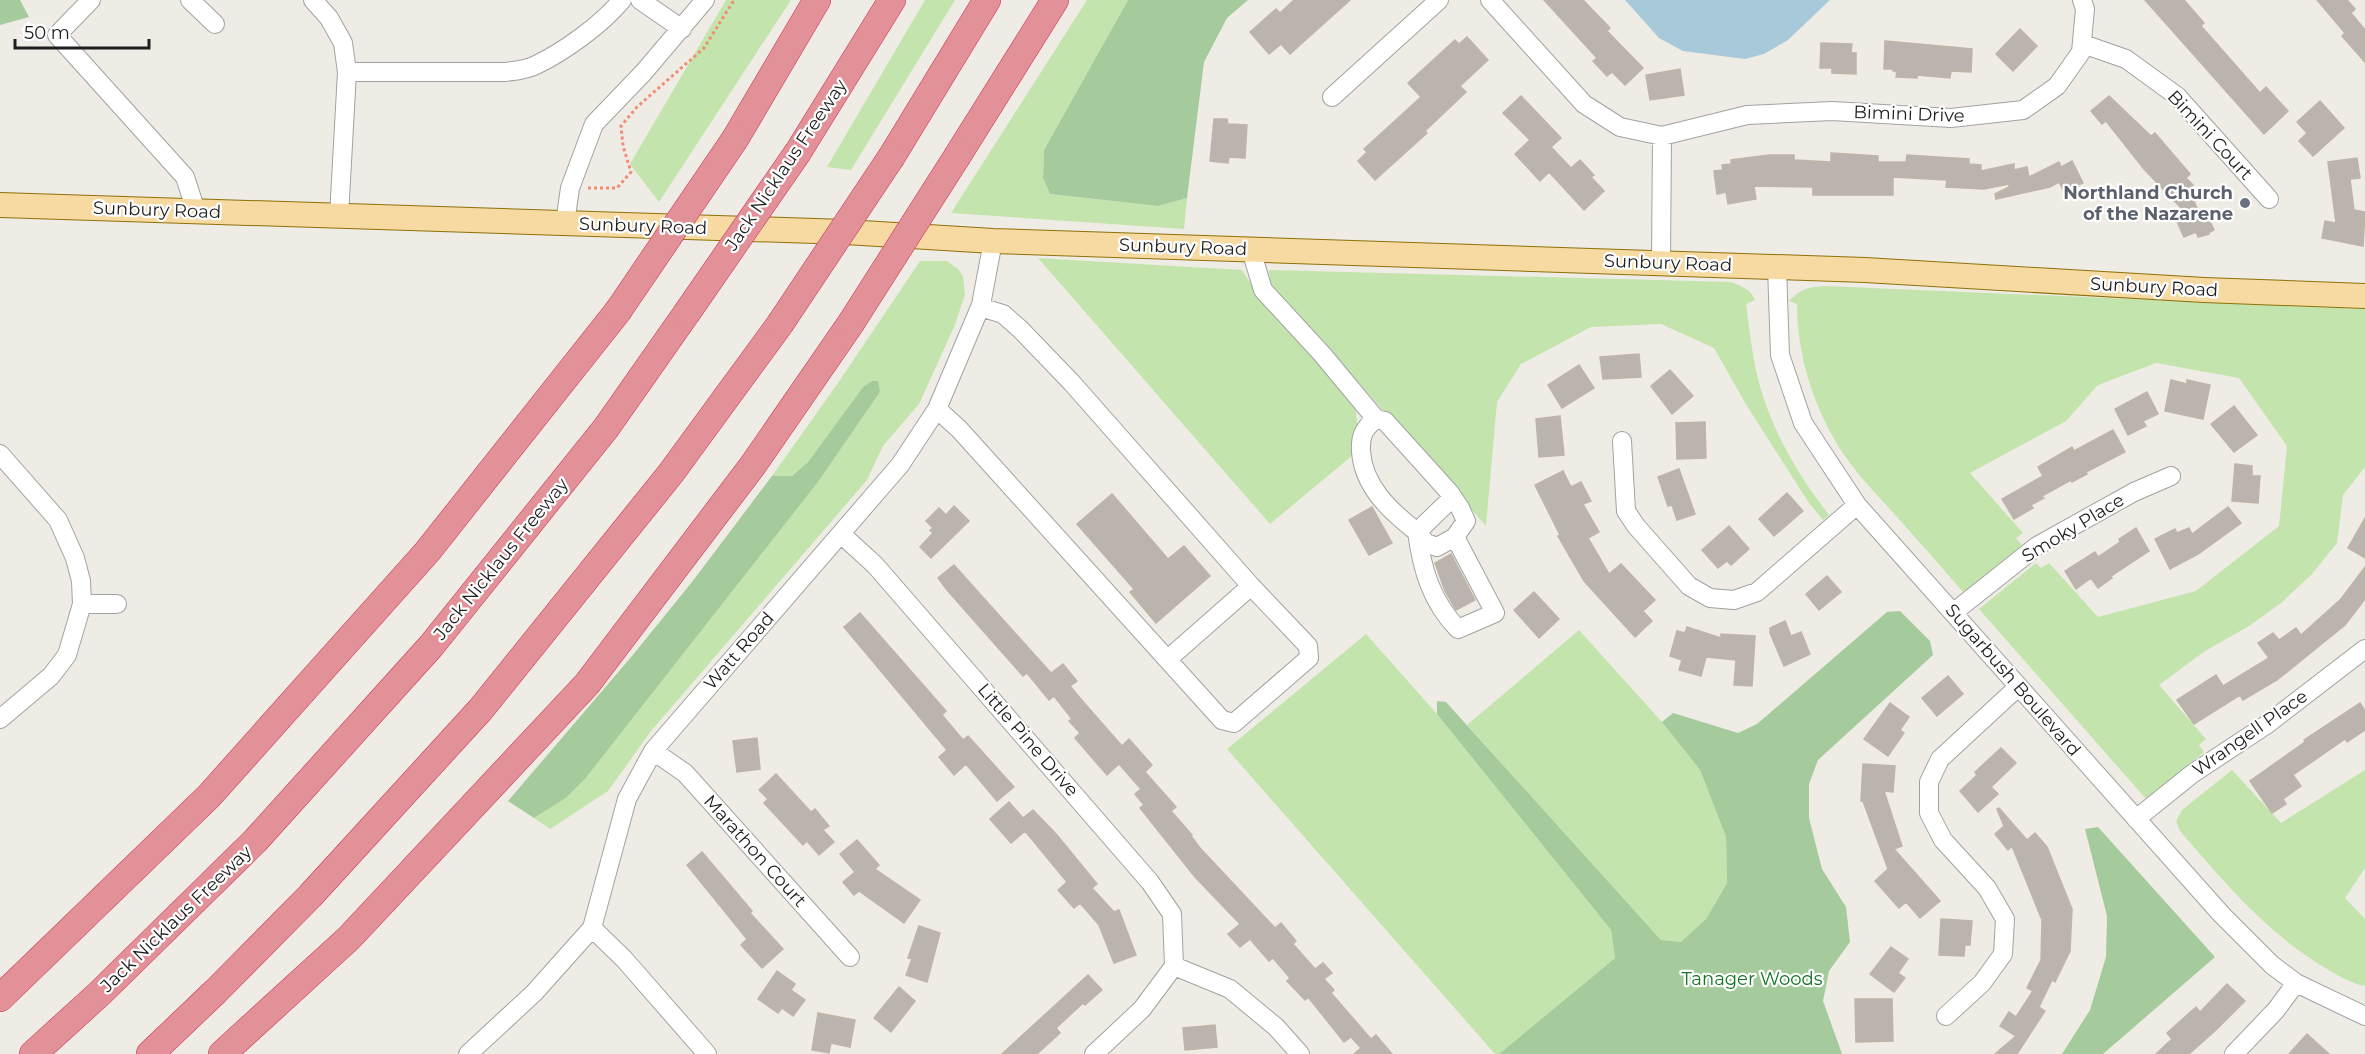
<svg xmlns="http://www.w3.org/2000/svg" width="2365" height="1054" font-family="Montserrat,sans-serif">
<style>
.grass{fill:#c3e5ad}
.forest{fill:#a5cb9c}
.water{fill:#a8c9d9}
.building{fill:#bbb4ae;stroke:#bfb4a8;stroke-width:1.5}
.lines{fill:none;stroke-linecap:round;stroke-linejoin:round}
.minor-casing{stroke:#a2a2a2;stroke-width:20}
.major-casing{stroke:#8e7009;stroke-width:26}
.highway-casing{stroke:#cf2f55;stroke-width:28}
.path{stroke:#f18d73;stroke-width:3;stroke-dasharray:3 3;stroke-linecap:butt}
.minor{stroke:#fff;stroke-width:18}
.major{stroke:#f6daa2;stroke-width:24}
.highway{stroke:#e19197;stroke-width:27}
.highway-bridge-casing{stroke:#cf2f55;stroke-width:28;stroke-linecap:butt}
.highway-bridge{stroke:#e19197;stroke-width:27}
.worship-dot{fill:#6b7280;stroke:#fff;stroke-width:2}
.labels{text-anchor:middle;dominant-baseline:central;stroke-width:4.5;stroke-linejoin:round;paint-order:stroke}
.street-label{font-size:18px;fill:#1e1e1e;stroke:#fff}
.worship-label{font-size:18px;font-weight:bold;fill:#5b616d;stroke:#fff;text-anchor:end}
.park-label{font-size:18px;fill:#127525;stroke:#fff}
</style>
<rect width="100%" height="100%" fill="#eeece4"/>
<path class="grass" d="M726,0H791L659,202L630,164Z
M925,0H955L851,170L827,167Z
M1087,0H1128L1044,150L1043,178L1050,194L1158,206L1187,198L1184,229L951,213Z
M1038,258L1242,270L1258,295L1344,393L1356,411L1359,450L1270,524Z
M920,261H947L958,269L963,276L965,295L954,327L919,404L883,446L867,480L651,731L608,791L550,829L534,818L566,798L585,779L818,482L880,392L863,387L808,462L792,476H772L838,383Z
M1269,270L1731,282C1741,286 1751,289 1755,300L1746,304C1750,333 1753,363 1761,390C1775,436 1800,478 1829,515L1823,520L1809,503L1747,406L1714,348L1661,324L1591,327L1521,364L1497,402L1486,526L1270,283Z
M1825,286L2365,309V467L2343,495L2337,543L2312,574L2281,603L2249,626L2205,651L2159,685L2206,739L2199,745L2204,752L2147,800L1979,609L2036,563L2041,568L2049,563L2098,617L2196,591L2279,526L2287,446L2239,378L2156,363L2098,385L2066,421L1970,473L2023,533L2016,538L2022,545L1964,593C1939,564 1914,536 1888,507C1868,485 1846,462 1832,435C1810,395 1797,349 1797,304L1789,301C1801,289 1808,287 1825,286Z
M1579,630L1662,722L1700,770L1726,837L1727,883L1706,919L1682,942L1661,940L1467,725Z
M1366,634L1437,714L1611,930L1615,958L1499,1054H1495L1227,749Z
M2232,770L2281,823L2365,770V868L2345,898L2365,919V986C2352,984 2339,976 2327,969C2267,934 2225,883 2180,831L2176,821L2182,810Z"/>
<path class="forest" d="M0,0H20L29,17L0,25Z
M1128,0H1248L1227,18L1204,62L1187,198L1158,206L1050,194L1043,178L1044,150Z
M872,381H878L880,392L818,482L585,779L566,798L534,818L508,801L632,656L692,582L772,476H792L808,462L863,387Z
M1900,611L1930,641L1933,655L1818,760L1809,784V818L1822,869L1846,907L1850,942L1829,971L1823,1001L1842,1054H1499L1615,958L1611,930L1437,714V701L1446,702L1661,940L1681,942L1706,919L1727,883L1726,837L1700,770L1662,722L1673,713L1738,733L1757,724L1887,612Z
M2098,827L2215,957L2103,1054H2062L2090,1010L2106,957L2107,916L2085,829Z"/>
<path class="water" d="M1625,0H1830L1788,40L1764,54L1745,59L1683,51L1659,38Z"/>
<path class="building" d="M1294,0H1350L1290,54L1281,44L1269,54L1250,32L1276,9L1280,13Z
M1544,0H1583L1610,28L1607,31L1643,68L1625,85L1612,72L1607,76L1593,61L1597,58Z
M2145,0H2184L2204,23L2201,26L2260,93L2266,87L2288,111L2264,134Z
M2317,0H2347L2355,9L2351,13L2365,30V62L2342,36L2345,33Z
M2020,29L2037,46L2013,71L1996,54Z
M1467,37L1488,60L1460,86L1466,92L1425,131L1427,133L1375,180L1358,161L1367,152L1364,149L1421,97L1408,83L1455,40L1459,44Z
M1885,41L1972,49L1971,72L1951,71L1950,78L1917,75V78L1896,77L1897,72L1893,71V69H1884Z
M1821,43L1852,44L1851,53H1856V74L1832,73V68H1820Z
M1680,69L1684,95L1650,100L1646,75Z
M1521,96L1561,138L1551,147L1571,168L1580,160L1594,175L1591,177L1604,191L1584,210L1549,172L1540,181L1515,154L1530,140L1503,113Z
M2109,96L2151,136L2155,133L2190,174L2186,178L2193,185L2189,189L2199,213L2205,210L2214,230L2208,233L2209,234L2198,237L2196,232L2184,237L2173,213L2182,209L2144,169L2106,121L2102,124L2091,111Z
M2320,101L2344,128L2313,156L2299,141L2307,133L2297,122Z
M1214,119H1227L1228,124L1247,125L1245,158L1229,157L1228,163L1210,161Z
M1831,153L1878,156V162H1906L1907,155L1969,159V164L1981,165V171L2014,164V170L2027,167L2029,177L2059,162L2061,167L2072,161L2083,183L2064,192L2059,182L2050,187L1996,199L1995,194L2009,187V184L1984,189L1946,187L1947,180L1893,177V195H1813V187L1754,186L1756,199L1728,204L1726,192L1717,194L1714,171L1723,170L1722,165L1731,164V160L1769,155H1794V160L1831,162Z
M2357,158L2360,178L2350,179L2354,210L2365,212L2363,246L2322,238L2325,221L2336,223L2328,162Z
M1639,354L1641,377L1603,379L1600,357Z
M1579,365L1594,388L1562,408L1548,385Z
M1670,370L1693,396L1672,414L1651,386Z
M2171,380L2187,384V380L2210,385L2203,419L2165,411Z
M2147,392L2158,414L2143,421L2146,426L2128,435L2115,409Z
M2234,406L2257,435L2234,452L2211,424Z
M1560,416L1564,455L1539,457L1536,419Z
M1705,422L1706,458L1677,459L1676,423Z
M2113,430L2125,452L2086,472L2087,474L2072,482L2071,480L2042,496L2044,498L2031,505L2033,508L2014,519L2002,499L2043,476L2038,467L2072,447L2074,451Z
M2235,464L2252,466V476H2260L2258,503L2232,501Z
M1679,469L1695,514L1677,520L1672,505L1668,506L1658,477Z
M1563,471L1571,487L1581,482L1591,501L1583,504L1599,532L1588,538L1609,574L1621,564L1655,600L1643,611L1652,621L1635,637L1584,581L1558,536L1560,535L1535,485Z
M1787,493L1803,511L1774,536L1759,519Z
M1112,494L1168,559L1184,546L1210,576L1156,623L1130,592L1134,589L1077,524Z
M954,506L969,521L931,558L920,547L933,533L930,530L933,528L926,521L939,508L946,515Z
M1372,507L1392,543L1369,555L1349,520Z
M2228,507L2241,523L2198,554L2170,569L2155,539L2175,529L2177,533L2189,528L2192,534Z
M2365,518V558L2348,548Z
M1729,526L1749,549L1731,565L1727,561L1718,568L1702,550Z
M2136,528L2149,551L2111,576L2112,578L2098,588L2091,578L2076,589L2065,571L2095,552L2098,557L2120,542L2119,539Z
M1451,554L1475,600L1456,610L1445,591L1435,563Z
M954,565L1051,673L1063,664L1077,681L1070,686L1080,698L1122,746L1129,739L1152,765L1145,772L1176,807L1171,811L1192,835L1191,836L1200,848L1275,928L1281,923L1296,941L1293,944L1315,969L1323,963L1332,973L1324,979L1334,990L1331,993L1371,1039L1376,1035L1392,1054H1354L1361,1048L1351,1037L1344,1042L1308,997L1305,1000L1287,981L1290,978L1273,958L1269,961L1250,939L1240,947L1228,934L1240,924L1195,877L1140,808L1144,805L1135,794L1141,789L1119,764L1107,775L1075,738L1080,733L1069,721L1072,719L1054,696L1049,700L1027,673L1023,676L947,590L938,578Z
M2365,567V599L2345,625L2277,680L2243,700L2240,695L2194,724L2177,700L2216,675L2223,686L2269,658L2258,643L2273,633L2279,640L2296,628L2301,635L2341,599Z
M1827,576L1841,592L1819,610L1806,594Z
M1534,592L1559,619L1539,638L1514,610Z
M860,613L946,711L942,715L963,740L968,736L1014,787L997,801L966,764L954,775L939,757L947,750L844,627Z
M1785,621L1791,636L1801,632L1810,654L1784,666L1770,633V628Z
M1687,627L1721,638V634L1755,636L1752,686L1734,685L1736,660L1706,657L1701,676L1679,670L1682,660L1670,656L1677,631L1685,633Z
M1948,676L1963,694L1937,716L1922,698Z
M1890,703L1909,717L1900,730L1904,733L1888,756L1864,739Z
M2360,703L2365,711V730L2347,742L2345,739L2293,775L2301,786L2283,799L2286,804L2272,813L2250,781L2305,742L2304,740Z
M757,738L760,769L737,772L733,741Z
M2001,748L2016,763L1991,787L1998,794L1978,812L1960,791L1977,775L1975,772Z
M1863,764L1895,766L1893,792L1884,791L1902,846L1894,849L1940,901L1920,918L1906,902L1899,908L1875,881L1888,869L1863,801H1861Z
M776,774L811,812L815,809L829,826L823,830L834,842L819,855L807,841L803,845L764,803L768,799L759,790Z
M1009,802L1023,818L1033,810L1057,835L1097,884L1092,888L1114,912L1119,910L1136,955L1114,963L1099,925L1080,903L1074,908L1058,890L1067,882L1025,831L1011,843L990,819Z
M1999,808L2027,840L2035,833L2047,847L2072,909L2070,951L2055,982L2052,980L2039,1007L2045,1011L2017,1054H1995L2016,1036L2000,1026L2009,1012L2016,1017L2033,991L2027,988L2041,960L2042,920L2012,846L2008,850L1995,834L2004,826L1997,809Z
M857,840L879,865L875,869L920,900L904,923L859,891L854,895L843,882L855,872L840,854Z
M702,852L752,911L750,913L783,949L762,968L741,945L747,939L687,865Z
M1941,919L1972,921L1970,945H1965L1964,956L1939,955Z
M919,926L940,933L927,982L906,975L912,959L908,958Z
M1891,947L1908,959L1898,973L1905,978L1894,992L1870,974Z
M777,971L795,984L791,990L805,1000L793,1016L782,1008L778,1013L758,999Z
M1088,975L1102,990L1085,1005L1083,1003L1056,1028L1060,1033L1037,1054H1002Z
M2227,984L2245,1001L2217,1029L2189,1054H2156L2172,1039L2167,1033L2196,1007L2200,1012Z
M899,987L915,1001L891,1032L874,1018Z
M1855,999H1892L1893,1041L1856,1042Z
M818,1013L855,1020L850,1047L831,1043L829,1053L812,1050Z
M1215,1025L1217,1047L1185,1050L1183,1028Z
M2307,1034L2329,1054H2289Z"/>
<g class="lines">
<g class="minor-casing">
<path id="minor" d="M91,0L57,35L185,177L196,211
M190,0L215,24
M313,0L329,18L343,43L347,72L339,216
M640,0L682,29
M1490,0L1584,104L1620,127L1662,136L1747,115L1832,111L1951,118L2023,110L2057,86L2081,52L2085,9L2082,0
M2083,44L2126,59L2177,96L2269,199
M347,72H504C515,71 526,70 536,65C565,51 601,25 622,0
M1332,97L1439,0
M565,223L570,188L594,124L643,73L705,0
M1251,250L1263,290L1322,354L1376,419C1364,428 1360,436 1361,451C1363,486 1390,511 1417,532L1450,500V493L1385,421L1376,419
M1661,263L1662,136
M1777,267L1780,355L1803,423L1857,505L2222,915L2272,965L2296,983L2365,1016
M980,307L1003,314L1020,329L1072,383L1251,586L1168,659
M937,409L959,429L1222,720L1234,723L1309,658L1308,646L1251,586
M1622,441L1626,511L1636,526L1689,586L1710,598L1734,600L1757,592L1857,505
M0,454L58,520L75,558L81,581L82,604L67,655L51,676L0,719
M1417,532C1422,569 1431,601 1458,629L1495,613L1455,537
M1417,532L1426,543L1437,547L1455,537L1466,521L1460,508L1450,493
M841,534L875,565L1150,882L1172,914L1174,966
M82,604H117
M1954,612L2037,546L2134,492L2171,476
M653,751L685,773L850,957
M2136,819L2192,774L2266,725L2365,649
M592,928L624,959L707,1054
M1174,966L1230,989L1276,1027L1300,1054
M1946,1016L1982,983L2003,954L2005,919L1987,888L1943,840L1929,813V782L1940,759L2018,687
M468,1054L534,993L592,928L627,799L653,751L900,465L937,409L981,305L993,241
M1094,1054L1142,1009L1174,966
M2234,1054L2276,1010L2296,983"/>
</g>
<g class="major-casing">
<path id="major" d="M0,205L846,232L993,241L1865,270L2204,290L2365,296"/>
</g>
<g class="highway-casing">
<path id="highway" d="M735,139L817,0
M798,152L892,0
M958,155L1055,0
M892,156L987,0
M0,998L209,796L427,552L618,311
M33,1054L99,994L255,841L431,646L606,428L686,314
M150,1054L216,991L310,896L481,709L671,473L780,324
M222,1054L349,938L587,684L753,465L851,323"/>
</g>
<path class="path" d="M588,188H617L631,172L623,146L621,126L637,107L704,48L734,0"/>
<use href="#minor" class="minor"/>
<use href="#major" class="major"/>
<use href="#highway" class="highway"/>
<g class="highway-bridge-casing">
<path id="highway-bridge" d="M618,311L735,139
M686,314L798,152
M851,323L958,155
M780,324L892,156"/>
</g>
<use href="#highway-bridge" class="highway-bridge"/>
</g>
<circle class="worship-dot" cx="2245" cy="203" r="6"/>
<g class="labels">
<g class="street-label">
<text transform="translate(1909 114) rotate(2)">Bimini Drive</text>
<text transform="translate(2210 135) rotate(47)">Bimini Court</text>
<text transform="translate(786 165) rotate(-56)">Jack Nicklaus Freeway</text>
<text transform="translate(157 210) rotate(2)">Sunbury Road</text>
<text transform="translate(643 226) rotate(2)">Sunbury Road</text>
<text transform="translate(1183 247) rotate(2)">Sunbury Road</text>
<text transform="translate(1668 263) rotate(2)">Sunbury Road</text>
<text transform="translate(2154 287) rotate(3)">Sunbury Road</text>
<text transform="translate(2073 528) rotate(-31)">Smoky Place</text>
<text transform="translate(501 559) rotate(-51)">Jack Nicklaus Freeway</text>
<text transform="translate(739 651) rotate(-49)">Watt Road</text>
<text transform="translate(2013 680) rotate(49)">Sugarbush Boulevard</text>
<text transform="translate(2250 733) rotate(-35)">Wrangell Place</text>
<text transform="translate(1028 740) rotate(49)">Little Pine Drive</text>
<text transform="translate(755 851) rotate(48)">Marathon Court</text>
<text transform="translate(176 919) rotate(-44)">Jack Nicklaus Freeway</text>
</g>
<g class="worship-label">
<text x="2233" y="193">Northland Church<tspan x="2233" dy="21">of the Nazarene</tspan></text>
</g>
<g class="park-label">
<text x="1752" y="979">Tanager Woods</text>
</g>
</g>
<path d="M15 39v9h134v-9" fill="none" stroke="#1e1e1e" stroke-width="3"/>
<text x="24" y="39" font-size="18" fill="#1e1e1e" stroke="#ffffff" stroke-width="4.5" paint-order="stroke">50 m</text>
</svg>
